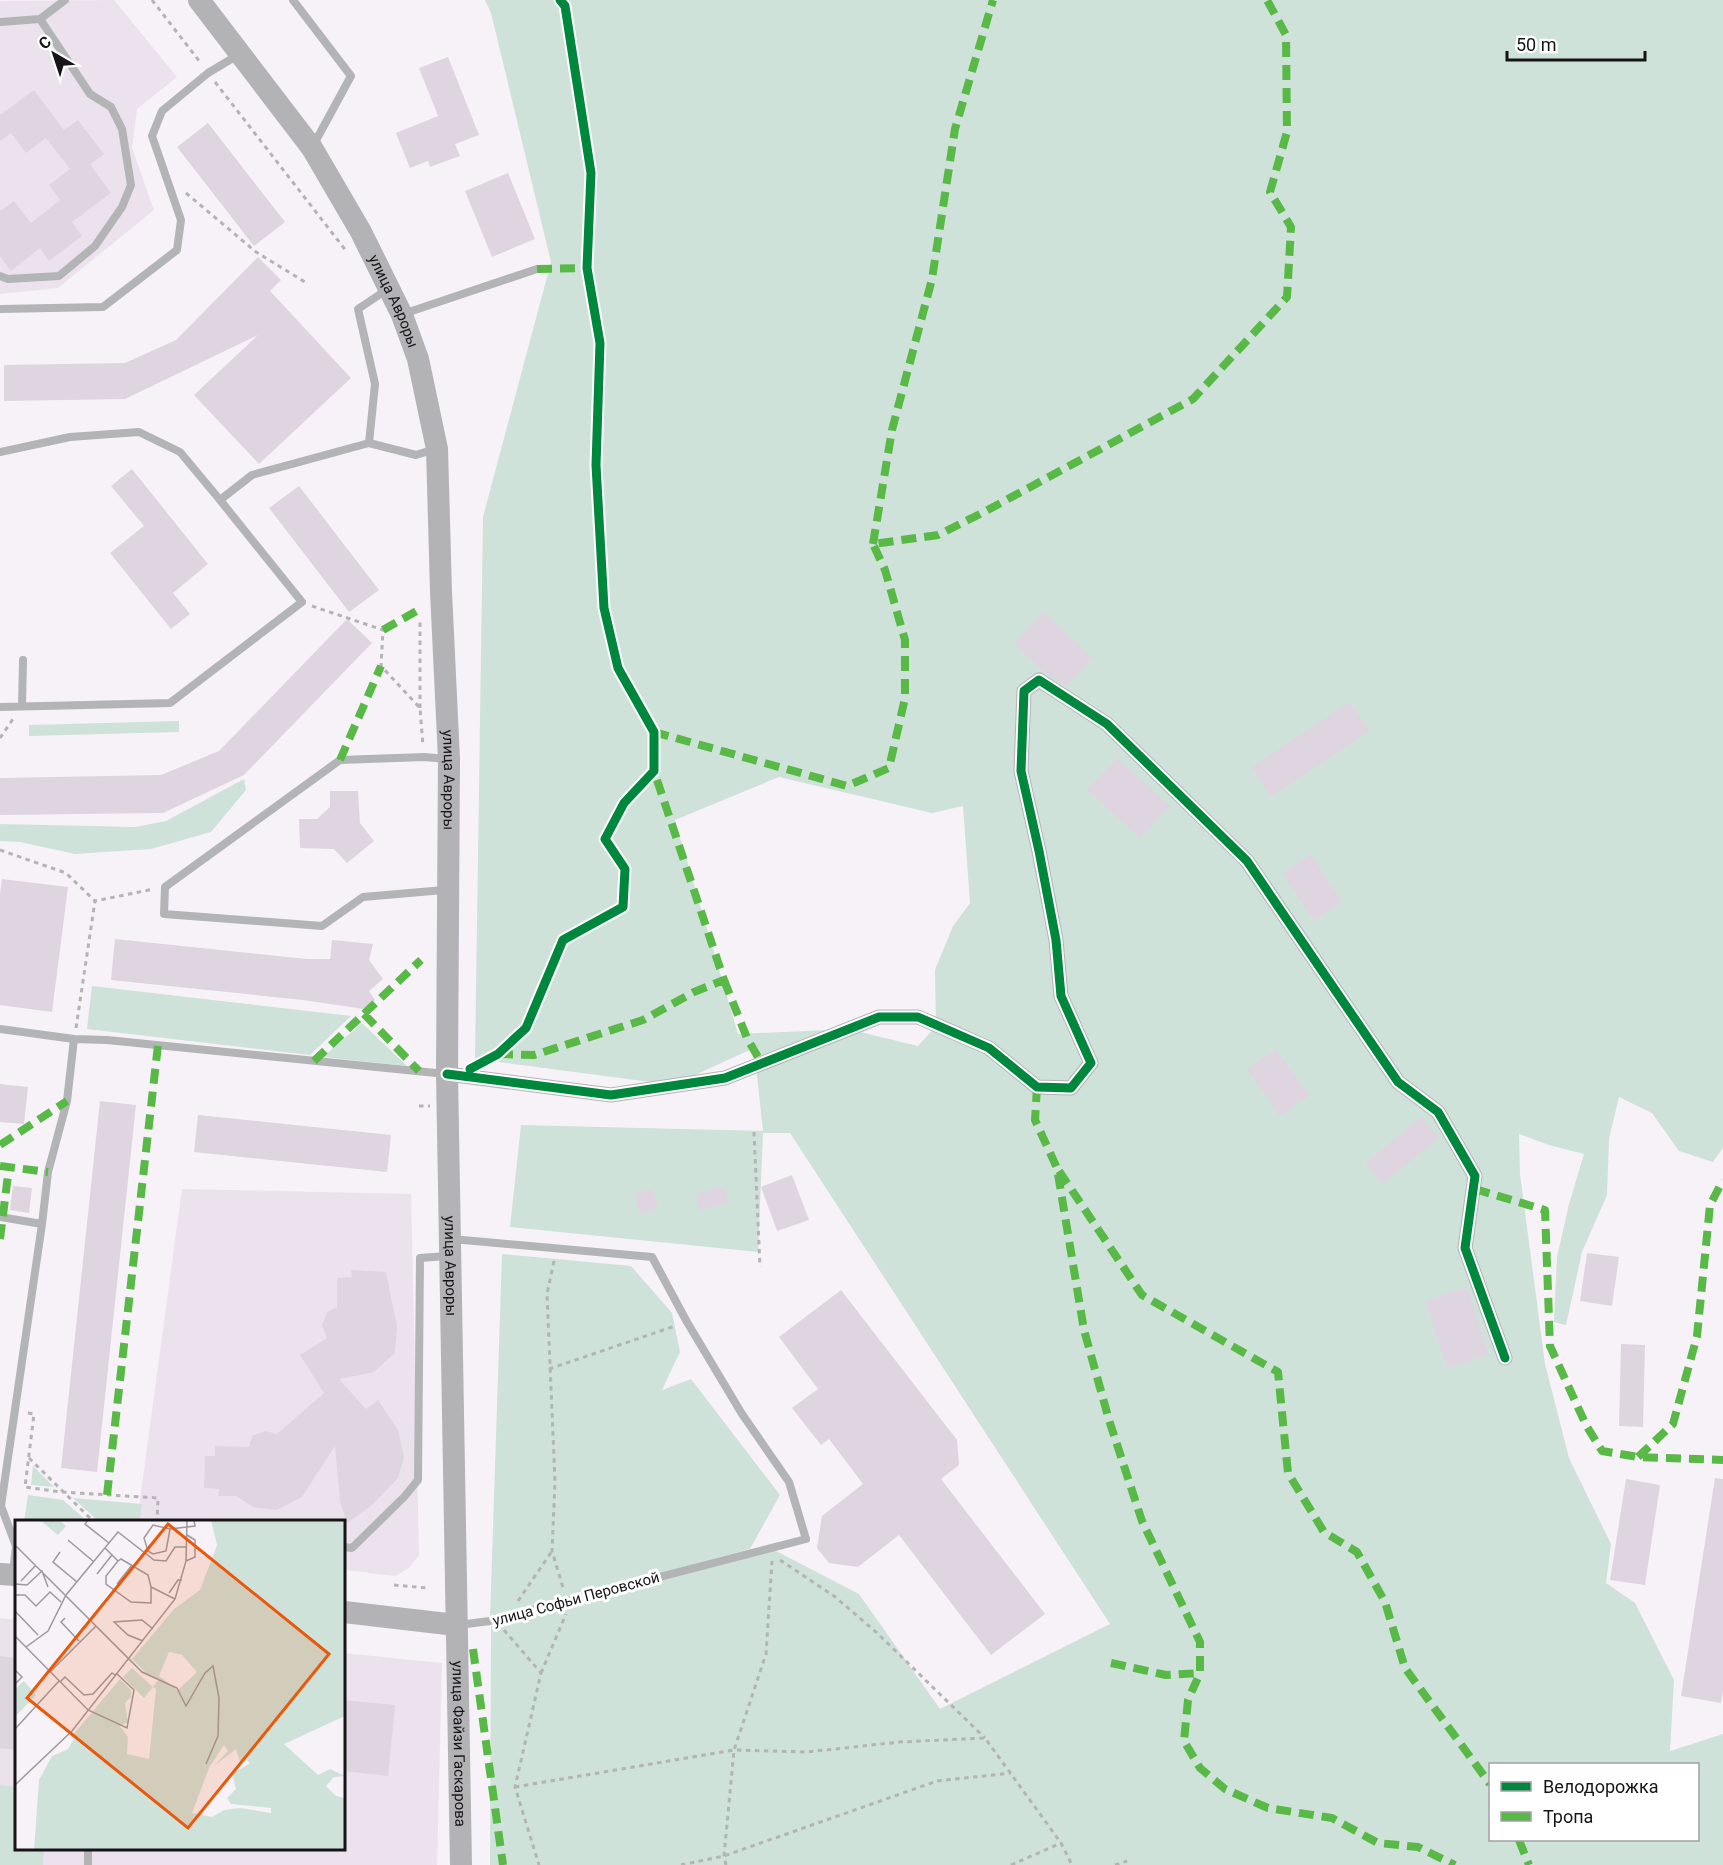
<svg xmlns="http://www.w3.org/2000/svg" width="1723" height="1865" font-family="Roboto,sans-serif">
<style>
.built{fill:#ece2ed}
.green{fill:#cee2d9;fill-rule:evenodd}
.building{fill:#dfd5e0}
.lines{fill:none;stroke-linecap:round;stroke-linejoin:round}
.path{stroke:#b4b3b5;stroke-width:3;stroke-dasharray:4.5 4.5;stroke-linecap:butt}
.lane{stroke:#b3b4b6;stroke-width:8}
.street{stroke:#b3b4b6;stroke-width:15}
.secondary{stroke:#b3b2b5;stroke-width:22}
.quiet{stroke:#58b947;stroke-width:8;stroke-dasharray:15 8;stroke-linecap:butt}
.cycleway-casing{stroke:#fff;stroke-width:13}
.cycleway{stroke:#00873e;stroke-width:9}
.labels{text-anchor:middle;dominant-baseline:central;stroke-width:6;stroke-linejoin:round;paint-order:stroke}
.street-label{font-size:15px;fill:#171418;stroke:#fff}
.inset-road{fill:none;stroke:#9d999e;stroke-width:1.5}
.view{fill:#e8590c;fill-opacity:0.15;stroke:#e8590c;stroke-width:3}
.inset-edge{fill:none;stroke:#171418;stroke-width:3}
</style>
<rect width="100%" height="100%" fill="#f7f2f7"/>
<path class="built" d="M114,0L177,77L137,109L132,148L154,210L58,288L0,294V1Z
M182,1189L411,1194L419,1555L409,1568L395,1576L344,1570V1522H137Z
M0,1618L16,1620V1848H344V1653L442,1663L437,1865H0Z"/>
<path class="green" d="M485,0H1723V1148L1713,1162L1679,1151L1652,1113L1619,1097L1609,1139L1607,1195L1582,1252L1566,1325L1554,1322L1557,1257L1569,1204L1584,1154L1549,1145L1519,1134L1520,1174L1545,1364L1569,1458L1611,1544L1606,1583L1635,1603L1674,1680L1670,1751L1723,1734V1865H490L491,1626L774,1550L859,1594L940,1709L1110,1624L790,1133H763L758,1252L510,1227L521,1125L763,1131L754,1048L673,1085L475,1059L483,517L551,262L491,13ZM779,777L932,813L963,806L970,903L953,926L935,970L936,1026L918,1046L848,1029L738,1034L675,820ZM1490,1764H1698V1840H1490Z
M179,721V732L29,736V725Z
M244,779L246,790L211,832L151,849L75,854L20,842L0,841V824L135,827L166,821Z
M92,986L351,1016L310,1055L87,1029Z
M362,1023L407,1066L323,1057Z
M502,1254L631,1266L672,1313L680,1352L662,1390L691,1379L780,1495L750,1549L490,1619Z
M33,1466L54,1487L31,1485Z
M28,1495L63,1500L87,1521H24Z
M73,1498L142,1504L140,1521H98Z
M0,1785L16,1787V1848L44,1849L43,1865H0Z"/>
<path class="building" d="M448,57L479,135L455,144L460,156L430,167L428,161L410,168L396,133L438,116L419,68Z
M34,90L64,130L78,120L104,154L90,164L111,193L72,222L82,236L49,261L40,248L11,271L0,256V211L14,201L31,223L60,200L49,185L70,169L46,138L26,153L11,133L0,141V115Z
M208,123L285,222L254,246L177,147Z
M508,173L535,239L492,257L465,191Z
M258,257L281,280L270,291L351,378L259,464L194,395L258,335L125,399L4,401V365L125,363L176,340Z
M132,469L208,564L173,593L190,614L171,629L110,553L144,526L111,486Z
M299,486L379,590L349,612L269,508Z
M1044,612L1093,659L1066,686L1044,672L1014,643Z
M347,619L372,643L244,775L163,813L0,815V778L161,775L219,751Z
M1350,702L1370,731L1271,797L1251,768Z
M1117,758L1170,806L1140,838L1087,790Z
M330,791H358L360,823L374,841L347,863L334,849L300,848L299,819H317L330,807Z
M1311,854L1342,902L1314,921L1283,873Z
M2,879L68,887L52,1012L0,1005V894Z
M115,939L307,959H330L332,940L373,944L369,960L383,979L369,991L375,1000L364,1009L303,1000L111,980Z
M1276,1049L1309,1095L1280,1116L1247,1069Z
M0,1084L28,1087L24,1124L0,1122Z
M100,1101L136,1105L97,1472L61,1468Z
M198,1115L391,1135L387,1172L194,1152Z
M1422,1117L1439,1138L1382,1184L1365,1163Z
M792,1175L809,1220L777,1231L761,1187Z
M13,1186L32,1188L29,1213L10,1210Z
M724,1186L729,1203L700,1210L696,1194Z
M653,1188L658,1208L640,1214L634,1194Z
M1587,1253L1619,1257L1612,1306L1580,1301Z
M351,1270L386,1272L397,1326L395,1353L374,1372L339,1379L366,1409L378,1400L398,1430L404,1457L398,1478L372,1505L347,1523L340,1501L335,1446L302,1497L277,1510L253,1507L236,1496H218L219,1489L204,1488L205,1456H215V1446L249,1447L252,1436L265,1431L277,1434L324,1393L300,1355L327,1338L322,1325L327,1312L337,1307V1278L352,1277Z
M1467,1287L1489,1355L1447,1369L1425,1301Z
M841,1290L957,1440L959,1465L941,1479L1045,1614L991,1655L899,1535L858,1567L829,1563L817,1548L822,1516L863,1484L829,1439L821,1445L792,1408L818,1389L779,1337Z
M1621,1344L1645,1345L1643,1427L1619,1426Z
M1715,1478L1723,1479V1691L1721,1703L1681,1696Z
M1626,1479L1660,1485L1645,1585L1610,1580Z
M0,1656L16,1658V1750L0,1748Z
M344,1700L395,1705L388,1776L344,1771Z"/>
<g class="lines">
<path class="path" d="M152,0L200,62
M215,82L347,252
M186,193L256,252L305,282
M312,606L383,630L381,666L420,708L423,746
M420,708V621
M0,738L13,719
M0,850L66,873L95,901
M76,1028L95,901L154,889
M419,1106H430
M754,1132L760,1267
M554,1261L547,1294L555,1482L552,1551L564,1591
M549,1369L675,1326
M28,1413L34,1414L25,1487L61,1492L158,1498L157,1522
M29,1458L94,1522
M780,1560L834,1596L876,1632L985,1738
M394,1585L427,1588
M518,1601L552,1551
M504,1630L541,1673L515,1787L539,1865
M541,1673L566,1614
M515,1787L734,1750L807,1752L900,1742L985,1738L1061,1843L1072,1865
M681,1865L724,1856L937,1781L1011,1773
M726,1865L724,1856L734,1750L766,1654L772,1561
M1011,1865L1061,1843
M1115,1865L1127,1861"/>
<path class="lane" d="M293,0L351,76L314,144
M0,22L40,19
M0,276L8,279L59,276L95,246L122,207L131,185L122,129L111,107L90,94L40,19L65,0
M0,309L103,307L177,250L181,220L152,136L162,111L208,73L238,55
M403,314L537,269
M369,443L375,384L358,309L388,289
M0,452L70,437L139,432L180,452L220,500L252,475L369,443L416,455L435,449
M22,706L23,660
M0,707L170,703L302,602L220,500
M444,890L363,897L322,926L164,914L165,887L340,760L424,757L448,759
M0,1029L74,1039L107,1040L446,1074
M0,1217L42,1224
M452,1239L652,1257L687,1322L742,1414L789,1482L806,1539L490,1621L458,1625
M344,1547L352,1548L404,1497L418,1480L420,1258L447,1256
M13,1573L16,1546L1,1506L42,1224L48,1172L67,1101L74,1039
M88,1865V1848"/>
<path class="street" d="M447,1074L611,1095L725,1078L879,1017H918L989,1048L1037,1087L1071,1088L1091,1063L1061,996L1056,940L1039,851L1021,771L1024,691L1039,680L1107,724L1247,861L1398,1082L1438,1112L1475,1176L1465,1248L1505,1358"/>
<g class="secondary">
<path id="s1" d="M199,0L312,148L361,232L402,315L418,359L437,449L441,592L449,759L447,1074L461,1865"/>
<path d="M0,1574L16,1575"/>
<path d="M344,1612L456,1625"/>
</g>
<path class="quiet" d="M537,269L587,268
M873,544L892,430L932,279L955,129L993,0
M383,630L420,609
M654,732L847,786L889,768L905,698V640L885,570L873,544L938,535L984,512L1193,399L1287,297L1291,227L1270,192L1287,132L1286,35L1267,0
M340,760L381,666
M724,980L747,1038L762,1064
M364,1014L419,1071
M498,1054L534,1055L643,1020L694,992L724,980L654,771
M314,1061L421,960
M1037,1087L1035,1120L1057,1168L1084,1330L1109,1420L1142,1521L1200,1642V1673L1188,1700L1184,1741L1200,1768L1225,1789L1268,1808L1332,1818L1378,1843L1418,1847L1455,1865
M0,1145L67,1101
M0,1166L48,1172
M1059,1171L1142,1295L1278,1372L1288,1473L1324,1532L1357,1552L1385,1602L1405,1668L1490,1784
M1475,1189L1545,1210L1550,1346L1586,1425L1602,1451L1638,1457L1723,1460
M0,1239L9,1167
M1638,1457L1673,1424L1697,1336L1710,1205L1723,1180
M107,1495L158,1045
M473,1649L503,1865
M1111,1663L1166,1675L1200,1673
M1519,1840L1529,1865"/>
<g class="cycleway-casing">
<path id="cycleway" d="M470,1069L498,1054L526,1028L563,940L623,907L625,869L605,839L624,803L654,771V732L618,668L604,608L596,465L600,343L587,268L591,173L565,6L560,0
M447,1074L611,1095L725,1078L879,1017H918L989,1048L1037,1087L1071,1088L1091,1063L1061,996L1056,940L1039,851L1021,771L1024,691L1039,680L1107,724L1247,861L1398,1082L1438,1112L1475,1176L1465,1248L1505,1358"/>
</g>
<use href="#cycleway" class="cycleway"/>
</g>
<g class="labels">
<g class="street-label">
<text stroke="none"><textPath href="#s1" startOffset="360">улица Авроры</textPath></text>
<text stroke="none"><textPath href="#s1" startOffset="846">улица Авроры</textPath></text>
<text stroke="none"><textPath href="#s1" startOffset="1332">улица Авроры</textPath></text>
<text transform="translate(576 1599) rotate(-15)">улица Софьи Перовской</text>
<text stroke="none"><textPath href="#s1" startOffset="1810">улица Файзи Гаскарова</textPath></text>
</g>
</g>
<g transform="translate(15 1520)">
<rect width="330" height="330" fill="#f7f2f7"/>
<path d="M25,0H44L51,6L43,15ZM196,0H330V196L269,224L303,255L315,249L330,256L319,257L311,266L321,276L330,278V330H19L24,260L37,236L53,229L59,219L57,216L105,159L116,170V177L110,183L113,202L105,206L113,217L112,234L134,239L141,169L138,167L129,178L108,157L117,148L138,167L144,159L134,156L117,139L159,89L185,70L202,25ZM154,132L167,135L182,152L163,170L144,156ZM209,225L213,231L199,246L221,229L225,242L232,240L235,243L217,254L221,269L212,278L216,284L256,288V293L225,288L209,290L197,297L177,293L194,248ZM9,161L21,175L0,197V169Z" fill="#cee2d9" fill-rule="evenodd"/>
<path class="inset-road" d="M73,0L70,4L94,23M155,9L138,5L129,18L133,31L138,34L151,31L155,9L180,6L179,0M53,20L79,42M1,26L127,152L162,168L171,186L190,153L198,146L204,178L203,216L191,244M90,28L103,41L106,39L133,55L136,67L160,79M45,32L38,42L62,62M103,41L91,56V64L116,82L136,83V67M171,41L180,37V20L172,15M82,54L97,35M6,61L21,45M0,64L12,65L27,51L33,67M102,64L117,45M154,73L163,60H167M0,75H10L21,86L35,72L46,82M0,91L23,115M50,98L46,102L64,121M0,116L73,190L112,208L119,170L101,153M128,121L113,115L99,102L127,100L138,109M11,127L33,111L51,75L103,12L139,40L151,41L160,27H171M0,150L7,157L0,164M35,152L81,106M45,162L50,157L69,175L78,174L97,153L100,155M0,209L44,161M0,265L57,211L160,79L171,41L172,0"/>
<path class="view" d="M153,4L314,134L173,308L12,178Z"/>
<rect width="330" height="330" class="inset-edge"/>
</g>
<rect x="1489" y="1763" width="210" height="78" fill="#ffffff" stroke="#a2a1a3" stroke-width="1.5"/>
<rect x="1501" y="1782" width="30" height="9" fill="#00873e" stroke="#a2a1a3" stroke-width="1.5"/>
<text x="1543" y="1793" font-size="18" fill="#171418">Велодорожка</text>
<rect x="1501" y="1812" width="30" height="9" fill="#58b947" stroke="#a2a1a3" stroke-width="1.5"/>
<text x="1543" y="1823" font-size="18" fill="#171418">Тропа</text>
<g transform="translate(54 54) rotate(321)" stroke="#ffffff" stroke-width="4.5" paint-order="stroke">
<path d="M0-4.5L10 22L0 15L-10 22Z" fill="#171418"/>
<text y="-9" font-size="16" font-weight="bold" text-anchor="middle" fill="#171418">С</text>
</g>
<path d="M1507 51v9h138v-9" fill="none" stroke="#171418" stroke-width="3"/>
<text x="1516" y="51" font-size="18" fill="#171418" stroke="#ffffff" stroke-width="4.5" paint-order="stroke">50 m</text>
</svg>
